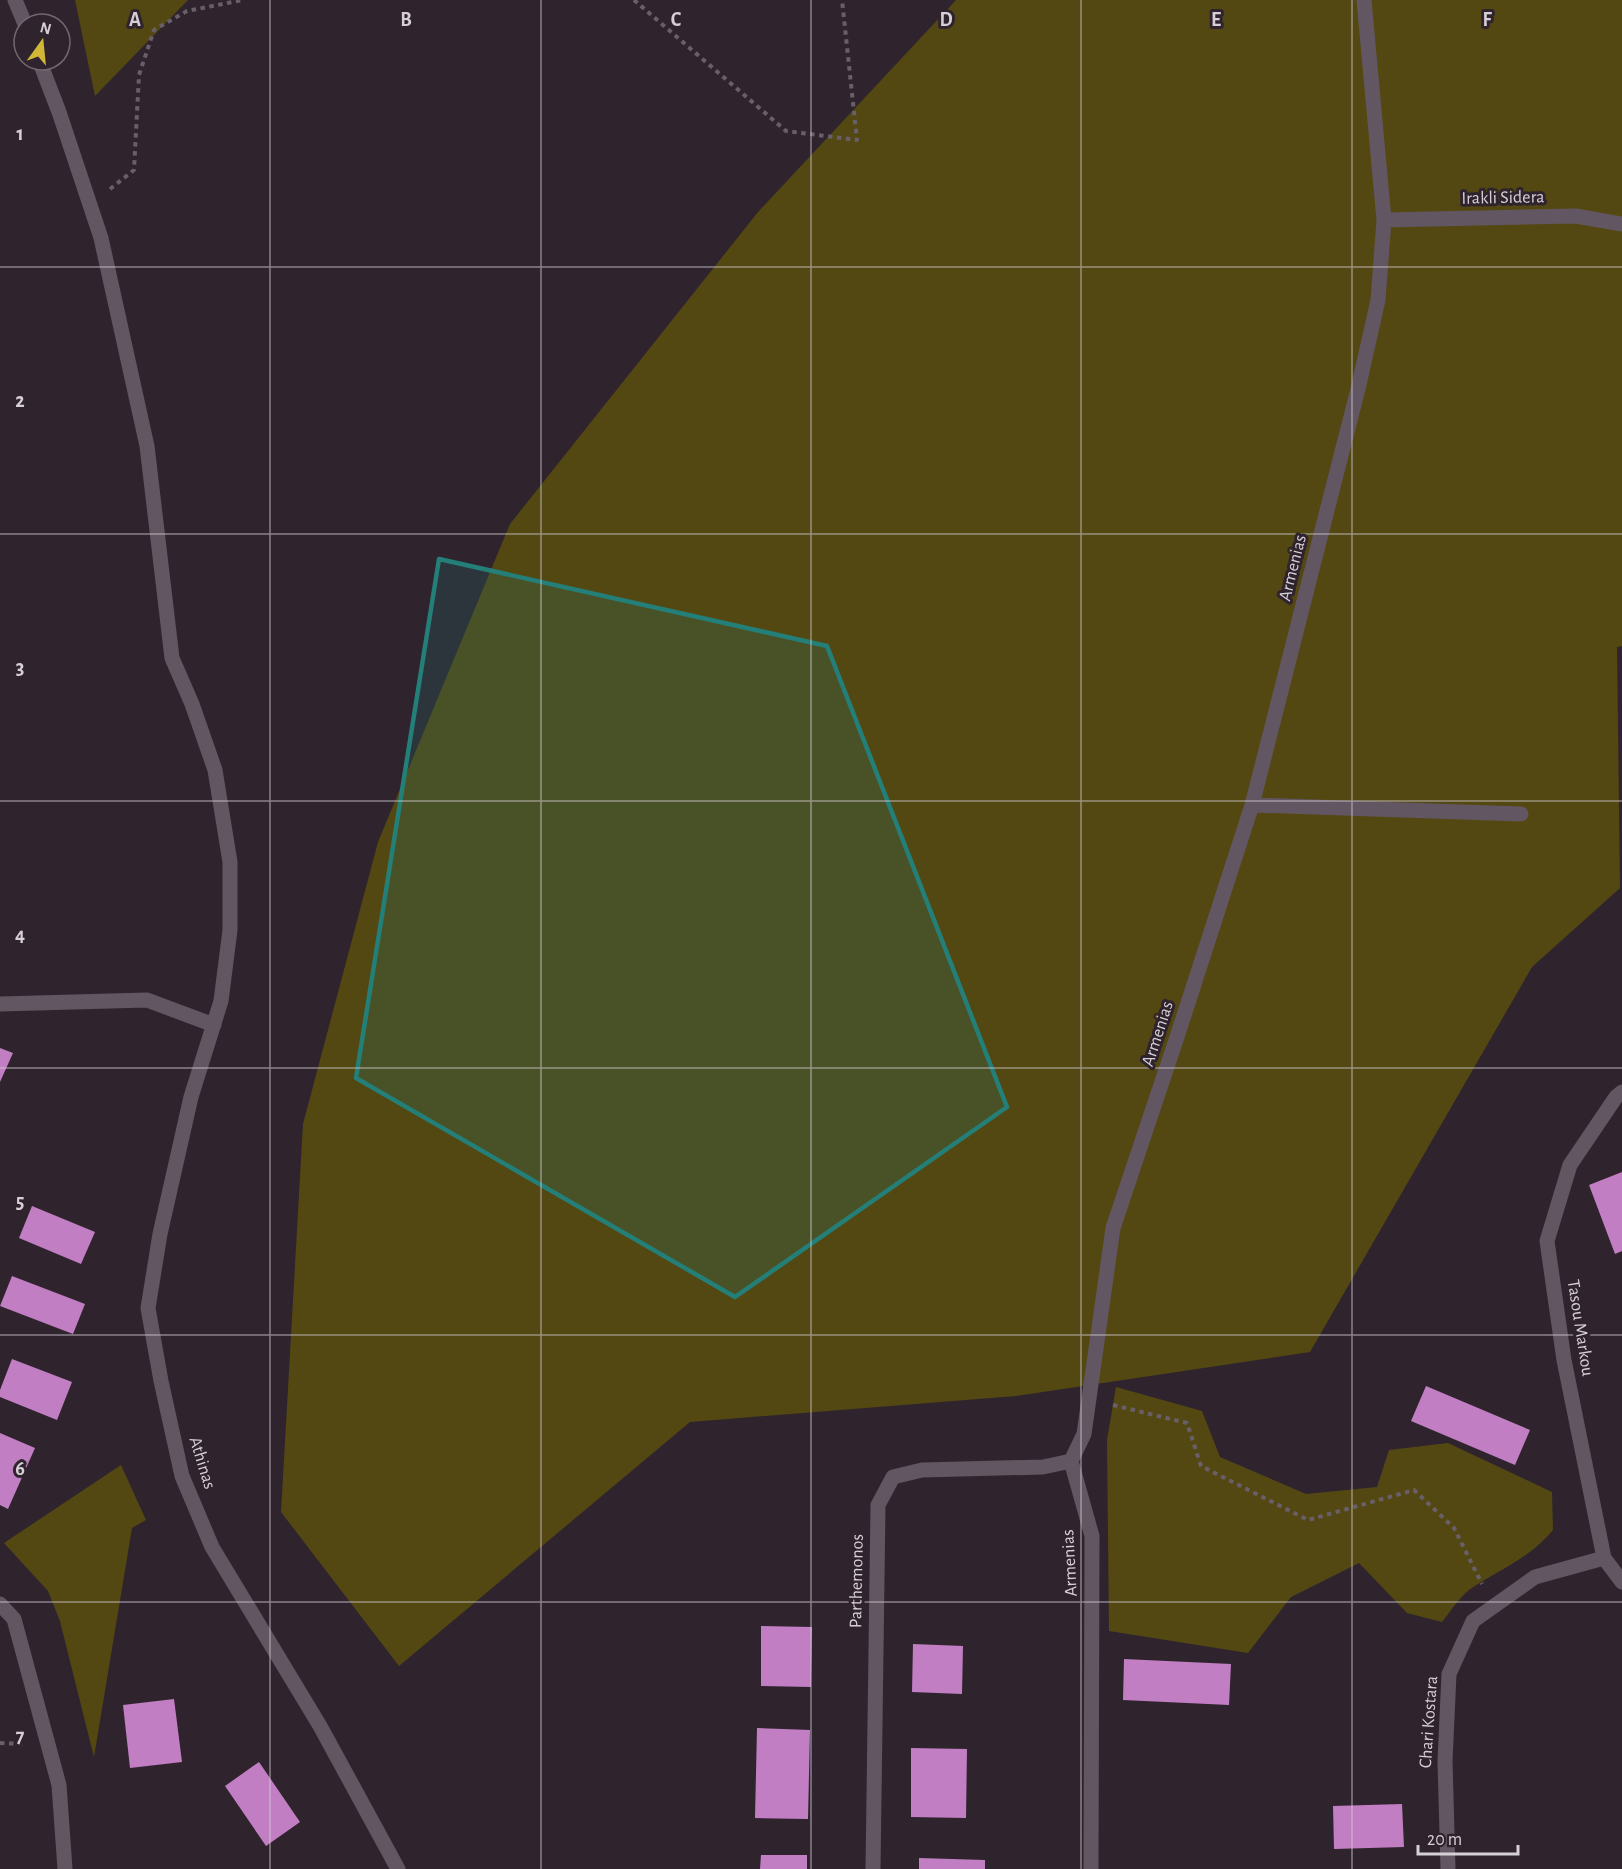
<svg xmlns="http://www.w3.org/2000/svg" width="1622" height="1869" font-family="'Alegreya Sans',sans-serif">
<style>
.green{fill:#534812}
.building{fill:#c27ec3}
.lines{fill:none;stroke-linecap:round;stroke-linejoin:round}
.path{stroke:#695f68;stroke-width:4;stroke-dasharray:4.5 4.5;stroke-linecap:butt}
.street{stroke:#625662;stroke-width:15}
.marked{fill:#237f78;fill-opacity:0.2;stroke:#237f78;stroke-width:4.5;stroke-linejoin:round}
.grid{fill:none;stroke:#d6cfd5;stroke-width:1.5;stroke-opacity:0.55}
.labels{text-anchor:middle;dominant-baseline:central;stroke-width:6;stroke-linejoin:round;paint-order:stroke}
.street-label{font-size:18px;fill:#d6cfd5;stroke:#2f242e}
.grid-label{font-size:20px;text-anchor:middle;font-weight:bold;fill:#d6cfd5;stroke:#2f242e;stroke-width:6;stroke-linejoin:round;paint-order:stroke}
</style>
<rect width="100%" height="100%" fill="#2f242e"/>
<path class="green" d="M75,0H188L95,96Z
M956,0H1622V646L1617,647L1620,888L1532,967L1310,1352L1016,1396L690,1422L399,1666L281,1512L303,1124L378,842L510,524L758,212Z
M1116,1387L1202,1411L1220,1457L1306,1494L1377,1487L1389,1450L1448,1443L1552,1492L1553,1530C1528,1560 1499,1569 1469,1590C1459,1598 1450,1612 1442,1622L1407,1613L1359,1563L1291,1597L1248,1653L1109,1631L1107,1440Z
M121,1465L146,1520L132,1528L94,1757L60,1621L48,1591L4,1543Z"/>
<path class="building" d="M0,1048L13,1053L0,1082Z
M1622,1172V1251L1615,1254L1589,1185Z
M32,1206L95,1232L81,1264L19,1238Z
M12,1276L85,1304L73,1334L0,1306Z
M12,1359L72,1382L57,1420L0,1397V1390Z
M1426,1386L1530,1430L1515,1465L1411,1421Z
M0,1433L35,1448L8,1509L0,1505Z
M761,1626L812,1627L811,1687L761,1686Z
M913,1644L963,1646L962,1694L912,1692Z
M1124,1659L1231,1664L1229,1705L1123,1700Z
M174,1699L182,1762L130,1768L123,1705Z
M757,1728L810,1730L808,1819L755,1818Z
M911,1748L967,1749L966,1818L911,1817Z
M259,1762L300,1822L266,1846L225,1786Z
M1402,1804L1404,1847L1334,1849L1333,1806Z
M761,1855H807V1869H760Z
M919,1858L985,1860V1869H919Z"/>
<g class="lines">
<path class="path" d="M634,0L786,131L857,140L842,0
M110,189L134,170L139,75L154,30L187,11L243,0
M1113,1405L1187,1423L1201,1466L1308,1520L1414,1490L1454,1528L1482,1584
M0,1743L23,1744"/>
<path class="street" d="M15,0L25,24
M39,60L59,112L101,238L147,446L172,658L192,704L215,770L230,862V930L221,1001L191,1097L160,1234L148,1308L161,1381L182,1476L212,1547L320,1726L398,1869
M1384,220L1576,216L1622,224
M1252,805L1521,814
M0,1004L147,1000L214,1025
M1622,1092L1616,1097L1570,1165L1547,1241L1564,1360L1604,1558L1622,1582
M0,1604L14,1619L59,1785L65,1869
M873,1869L878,1505L893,1477L922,1470L1043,1467L1071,1461
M1091,1869L1092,1536L1071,1461L1084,1434L1113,1228L1177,1037L1252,805L1358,389L1378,300L1384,220L1364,0
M1448,1869L1445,1761L1449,1674L1473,1621L1535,1577L1604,1558"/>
</g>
<path class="marked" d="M439,559L827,646L1007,1107L735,1297L356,1078Z"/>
<path class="grid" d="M270,0V1869M541,0V1869M811,0V1869M1081,0V1869M1352,0V1869M0,267H1622M0,534H1622M0,801H1622M0,1068H1622M0,1335H1622M0,1602H1622"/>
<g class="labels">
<g class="street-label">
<text transform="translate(1503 198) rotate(-1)">Irakli Sidera</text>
<text transform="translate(1293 568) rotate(-76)">Armenias</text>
<text transform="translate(1158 1034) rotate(-72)">Armenias</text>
<text transform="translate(1580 1328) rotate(81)">Tasou Markou</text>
<text transform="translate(202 1463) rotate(73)">Athinas</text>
<text transform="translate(1070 1563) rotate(-93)">Armenias</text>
<text transform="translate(857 1581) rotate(-89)">Parthemonos</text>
<text transform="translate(1429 1722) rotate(-86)">Chari Kostara</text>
</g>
</g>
<g class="grid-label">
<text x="135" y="26">A</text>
<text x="406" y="26">B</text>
<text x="676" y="26">C</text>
<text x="946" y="26">D</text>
<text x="1216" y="26">E</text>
<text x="1487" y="26">F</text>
<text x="20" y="140">1</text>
<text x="20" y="407">2</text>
<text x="20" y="674">3</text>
<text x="20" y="941">4</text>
<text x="20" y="1208">5</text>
<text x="20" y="1475">6</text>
<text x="20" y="1742">7</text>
</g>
<g transform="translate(42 42) rotate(15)"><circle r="28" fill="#2f242e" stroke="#726871" stroke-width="1.5"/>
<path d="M0-4.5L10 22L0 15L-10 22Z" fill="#d1b736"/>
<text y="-9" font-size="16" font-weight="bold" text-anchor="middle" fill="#d6cfd5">N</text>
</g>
<path d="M1418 1845v9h100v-9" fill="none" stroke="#d6cfd5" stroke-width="3"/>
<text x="1427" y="1845" font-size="18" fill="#d6cfd5" stroke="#2f242e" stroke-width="4.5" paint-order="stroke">20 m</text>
</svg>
